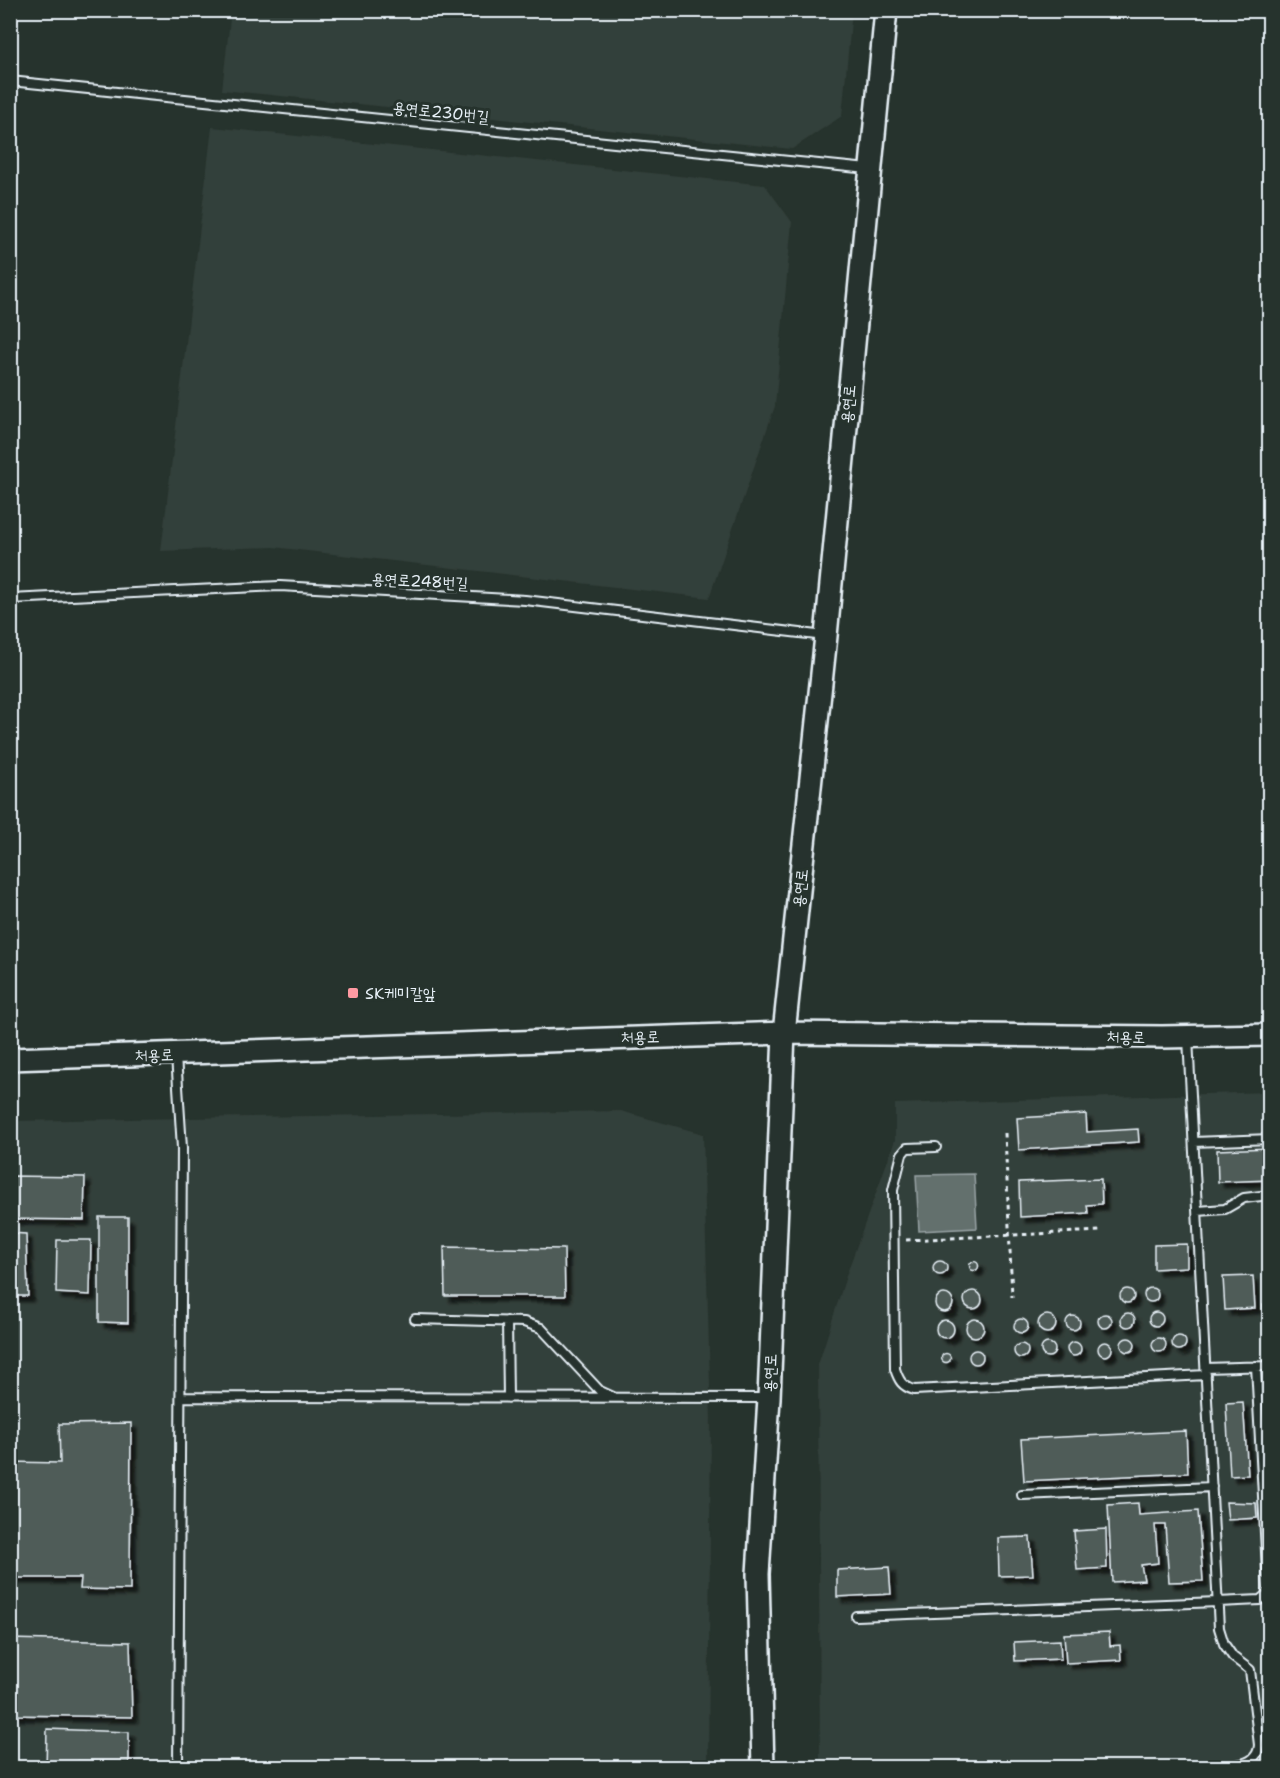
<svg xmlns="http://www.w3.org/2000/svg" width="1280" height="1778" font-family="'Shantell Sans','Poor Story',sans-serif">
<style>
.built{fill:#333f3a}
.water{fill:#636f6d;stroke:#98a3a5;stroke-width:1.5}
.building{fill:#505c59;stroke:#e8f1f8;stroke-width:1.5;filter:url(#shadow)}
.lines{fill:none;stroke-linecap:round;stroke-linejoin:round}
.lane-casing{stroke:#e8f1f8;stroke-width:12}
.secondary-casing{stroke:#e8f1f8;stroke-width:26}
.path{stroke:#e8f1f8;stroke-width:3;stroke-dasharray:4.5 4.5;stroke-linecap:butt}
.lane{stroke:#26332d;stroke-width:8}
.secondary{stroke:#26332d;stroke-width:21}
.poi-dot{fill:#ff9aa2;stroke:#26332d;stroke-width:2}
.labels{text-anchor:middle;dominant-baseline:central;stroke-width:6;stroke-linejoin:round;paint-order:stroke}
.street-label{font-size:16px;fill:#e8f1f8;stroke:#26332d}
.poi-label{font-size:16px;fill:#e8f1f8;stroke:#26332d;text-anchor:start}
</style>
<defs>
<filter id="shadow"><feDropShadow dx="5.5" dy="5.5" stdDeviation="1.5" flood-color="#0009"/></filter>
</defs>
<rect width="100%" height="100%" fill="#26332d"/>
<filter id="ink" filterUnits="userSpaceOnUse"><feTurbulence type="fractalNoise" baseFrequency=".0167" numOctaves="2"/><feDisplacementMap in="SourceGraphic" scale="12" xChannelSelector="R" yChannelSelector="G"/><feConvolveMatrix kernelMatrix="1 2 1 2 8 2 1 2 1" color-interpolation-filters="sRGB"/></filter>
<g filter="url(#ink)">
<path class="built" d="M231,10H852V11L842,116L792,149L222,90Z
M212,127L765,185L792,222L775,406L709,598L273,547L161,551Z
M1269,1092V1767H820L818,1365L847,1273L895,1140V1104Z
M621,1111L703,1134L711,1421L708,1767H11L10,1121Z"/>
<path class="water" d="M974,1174L977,1228L919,1231L916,1175Z"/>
<path class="building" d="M1086,1114L1087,1132L1138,1129L1139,1142L1019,1150L1017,1118Z
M1270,1148V1180L1218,1182L1217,1150Z
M10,1176L85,1177L84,1220L10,1219Z
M1101,1179L1102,1204L1087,1205L1088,1213L1020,1217L1019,1182Z
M99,1217H128V1323L99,1322Z
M10,1233L26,1234L28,1296H10Z
M57,1240H91L90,1295L56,1293Z
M1187,1244V1267L1154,1269V1245Z
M444,1247L564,1249L565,1296H445Z
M933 1268a7 7 0 1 1 14 0a7 7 0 1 1-14 0Z
M969.5 1266a4.5 4.5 0 1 1 9 0a4.5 4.5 0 1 1-9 0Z
M1253,1276L1255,1308L1225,1310L1223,1277Z
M1144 1295a7 7 0 1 1 14 0a7 7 0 1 1-14 0Z
M1120 1296a7 7 0 1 1 14 0a7 7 0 1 1-14 0Z
M964 1300a9 9 0 1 1 18 0a9 9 0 1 1-18 0Z
M935 1303a9 9 0 1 1 18 0a9 9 0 1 1-18 0Z
M1270,1304V1349H1267L1263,1305Z
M1149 1319a7 7 0 1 1 14 0a7 7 0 1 1-14 0Z
M1121 1320a7 7 0 1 1 14 0a7 7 0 1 1-14 0Z
M1098 1321a7 7 0 1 1 14 0a7 7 0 1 1-14 0Z
M1038 1324a9 9 0 1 1 18 0a9 9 0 1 1-18 0Z
M1066 1323a7 7 0 1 1 14 0a7 7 0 1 1-14 0Z
M966 1328a9 9 0 1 1 18 0a9 9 0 1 1-18 0Z
M1014 1326a7 7 0 1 1 14 0a7 7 0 1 1-14 0Z
M936 1329a9 9 0 1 1 18 0a9 9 0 1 1-18 0Z
M1172 1343a7 7 0 1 1 14 0a7 7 0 1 1-14 0Z
M1152 1345a7 7 0 1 1 14 0a7 7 0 1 1-14 0Z
M1121 1345a7 7 0 1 1 14 0a7 7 0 1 1-14 0Z
M1067 1349a7 7 0 1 1 14 0a7 7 0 1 1-14 0Z
M1098 1349a7 7 0 1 1 14 0a7 7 0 1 1-14 0Z
M1041 1350a7 7 0 1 1 14 0a7 7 0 1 1-14 0Z
M1014 1351a7 7 0 1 1 14 0a7 7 0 1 1-14 0Z
M969 1357a7 7 0 1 1 14 0a7 7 0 1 1-14 0Z
M941.5 1358a4.5 4.5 0 1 1 9 0a4.5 4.5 0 1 1-9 0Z
M1243,1402L1248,1475L1230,1476L1226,1403Z
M131,1423L130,1590L80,1589L81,1578H10V1462L60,1463L59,1424Z
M1186,1431L1188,1473L1024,1481L1021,1439Z
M1226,1502L1256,1503L1257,1518L1228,1520Z
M1138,1503L1139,1515L1198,1511L1203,1581L1169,1582L1165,1525H1155L1158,1563L1141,1565L1144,1580L1112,1582L1108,1505Z
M1106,1529L1107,1568L1077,1570L1074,1531Z
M1030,1537L1033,1575L999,1576L998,1538Z
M889,1567L891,1594L837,1597V1570Z
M1109,1632L1110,1646L1120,1645L1121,1660L1066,1663L1064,1634Z
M10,1639L130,1642L132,1717L10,1715Z
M1060,1640L1061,1659L1015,1661L1014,1642Z
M47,1729L129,1732V1763L78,1761V1768H46Z"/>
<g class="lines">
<g class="lane-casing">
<path id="lane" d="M10,81L868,169
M10,599L280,586L525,600L825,636
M1188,1038L1219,1628L1224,1644L1233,1657L1250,1670L1259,1745C1258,1765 1238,1764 1222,1768
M176,1056L182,1148L178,1768
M1194,1142L1270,1139
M936,1147L907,1148L902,1154L893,1190L895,1369C899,1381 902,1386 914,1390L1206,1375
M1198,1211L1225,1209L1244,1198L1270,1195
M415,1319L524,1322L541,1328L600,1391L613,1397
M507,1321L508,1398
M1206,1368L1270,1366
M181,1397L767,1398
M1022,1495L1212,1487
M856,1616L1218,1602L1260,1600L1266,1595L1268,1589L1256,1366"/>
</g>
<g class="secondary-casing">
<path id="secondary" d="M10,1059L784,1033L1162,1037L1270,1035
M763,1768L758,1574L769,1398L784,1033L826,636L886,10"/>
</g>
<path class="path" d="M1005,1133L1012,1297
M906,1240L1101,1231"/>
<use href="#lane" class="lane"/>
<use href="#secondary" class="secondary"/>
</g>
</g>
<rect class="poi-dot" x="347" y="987" width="12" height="12" rx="3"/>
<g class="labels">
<g class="street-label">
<text transform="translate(441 112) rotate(6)">용연로230번길</text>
<text transform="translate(848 404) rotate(-85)">용연로</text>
<text transform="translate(420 581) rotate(3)">용연로248번길</text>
<text transform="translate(800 888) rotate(-84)">용연로</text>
<text transform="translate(640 1037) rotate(-2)">처용로</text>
<text transform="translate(1126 1037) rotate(1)">처용로</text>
<text transform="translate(154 1055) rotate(-2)">처용로</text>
<text transform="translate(770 1373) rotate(-88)">용연로</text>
</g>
<g class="poi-label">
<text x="365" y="993">SK케미칼앞</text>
</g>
</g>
<rect width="1280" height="1778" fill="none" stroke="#26332d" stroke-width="36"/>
<rect x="18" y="18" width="1244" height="1742" fill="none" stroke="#e8f1f8" stroke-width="2" filter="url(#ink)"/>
</svg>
